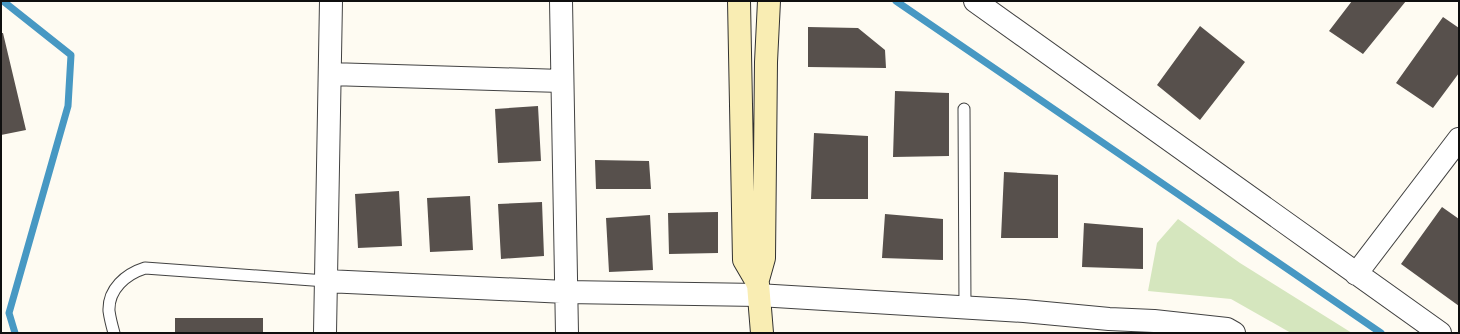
<svg xmlns="http://www.w3.org/2000/svg" width="1460" height="334" font-family="'Noto Serif',serif">
<style>
.green{fill:#d5e6be}
.lines{fill:none;stroke-linecap:round;stroke-linejoin:round}
.stream{stroke:#4798c3;stroke-width:7}
.building{fill:#57504c}
.lane-casing{stroke:#424242;stroke-width:13}
.street-casing{stroke:#424242;stroke-width:24}
.secondary-casing{stroke:#313131;stroke-width:24}
.lane{stroke:#fff;stroke-width:11}
.street{stroke:#fff;stroke-width:22}
.secondary{stroke:#f9edb3;stroke-width:22}
</style>
<rect width="100%" height="100%" fill="#fefbf2"/>
<path class="green" d="M1178,219L1240,263L1352,333H1291L1231,299L1148,291L1157,243Z"/>
<g class="lines">
<path class="stream" d="M3,1L71,55L68,106L9,313L15,333
M896,1L1381,333"/>
</g>
<path class="building" d="M1352,1H1406L1363,54L1329,31Z
M1443,17L1459,28V73L1433,108L1396,83Z
M1200,26L1245,62L1200,120L1157,85Z
M808,27L858,28L885,50L886,68L808,67Z
M1,33H3L26,130L1,135Z
M895,91L949,93V156L893,157Z
M538,106L541,161L498,163L495,109Z
M814,133L868,136V199H811Z
M595,160L649,161L651,189H596Z
M1004,172L1058,175V238H1001Z
M399,191L402,246L358,248L355,194Z
M470,196L473,250L430,252L427,198Z
M542,202L544,256L501,259L498,204Z
M1442,207L1459,219V306L1401,264Z
M718,212V253L669,254L668,213Z
M885,214L943,219V260L882,258Z
M650,215L653,270L609,272L606,218Z
M1084,223L1143,228V269L1082,267Z
M175,318H263V333H175Z"/>
<g class="lines">
<g class="lane-casing">
<path id="lane" d="M964,109L965,307
M114,333C112,326 110,318 109,311C108,289 126,274 145,268L326,281"/>
</g>
<g class="street-casing">
<path id="street" d="M561,1L567,333
M975,1L1440,333
M330,74L562,81
M1356,274L1459,139
M326,281L566,292L759,295L1024,311L1109,319L1154,321L1227,329L1234,333
M325,333L331,1"/>
</g>
<g class="secondary-casing">
<path id="secondary" d="M739,1L744,260L758,284L762,333
M757,283L764,258L766,62L769,1"/>
</g>
<use href="#lane" class="lane"/>
<use href="#street" class="street"/>
<use href="#secondary" class="secondary"/>
</g>
<rect width="1460" height="334" fill="none" stroke="#0f0f0f" stroke-width="4"/>
</svg>
